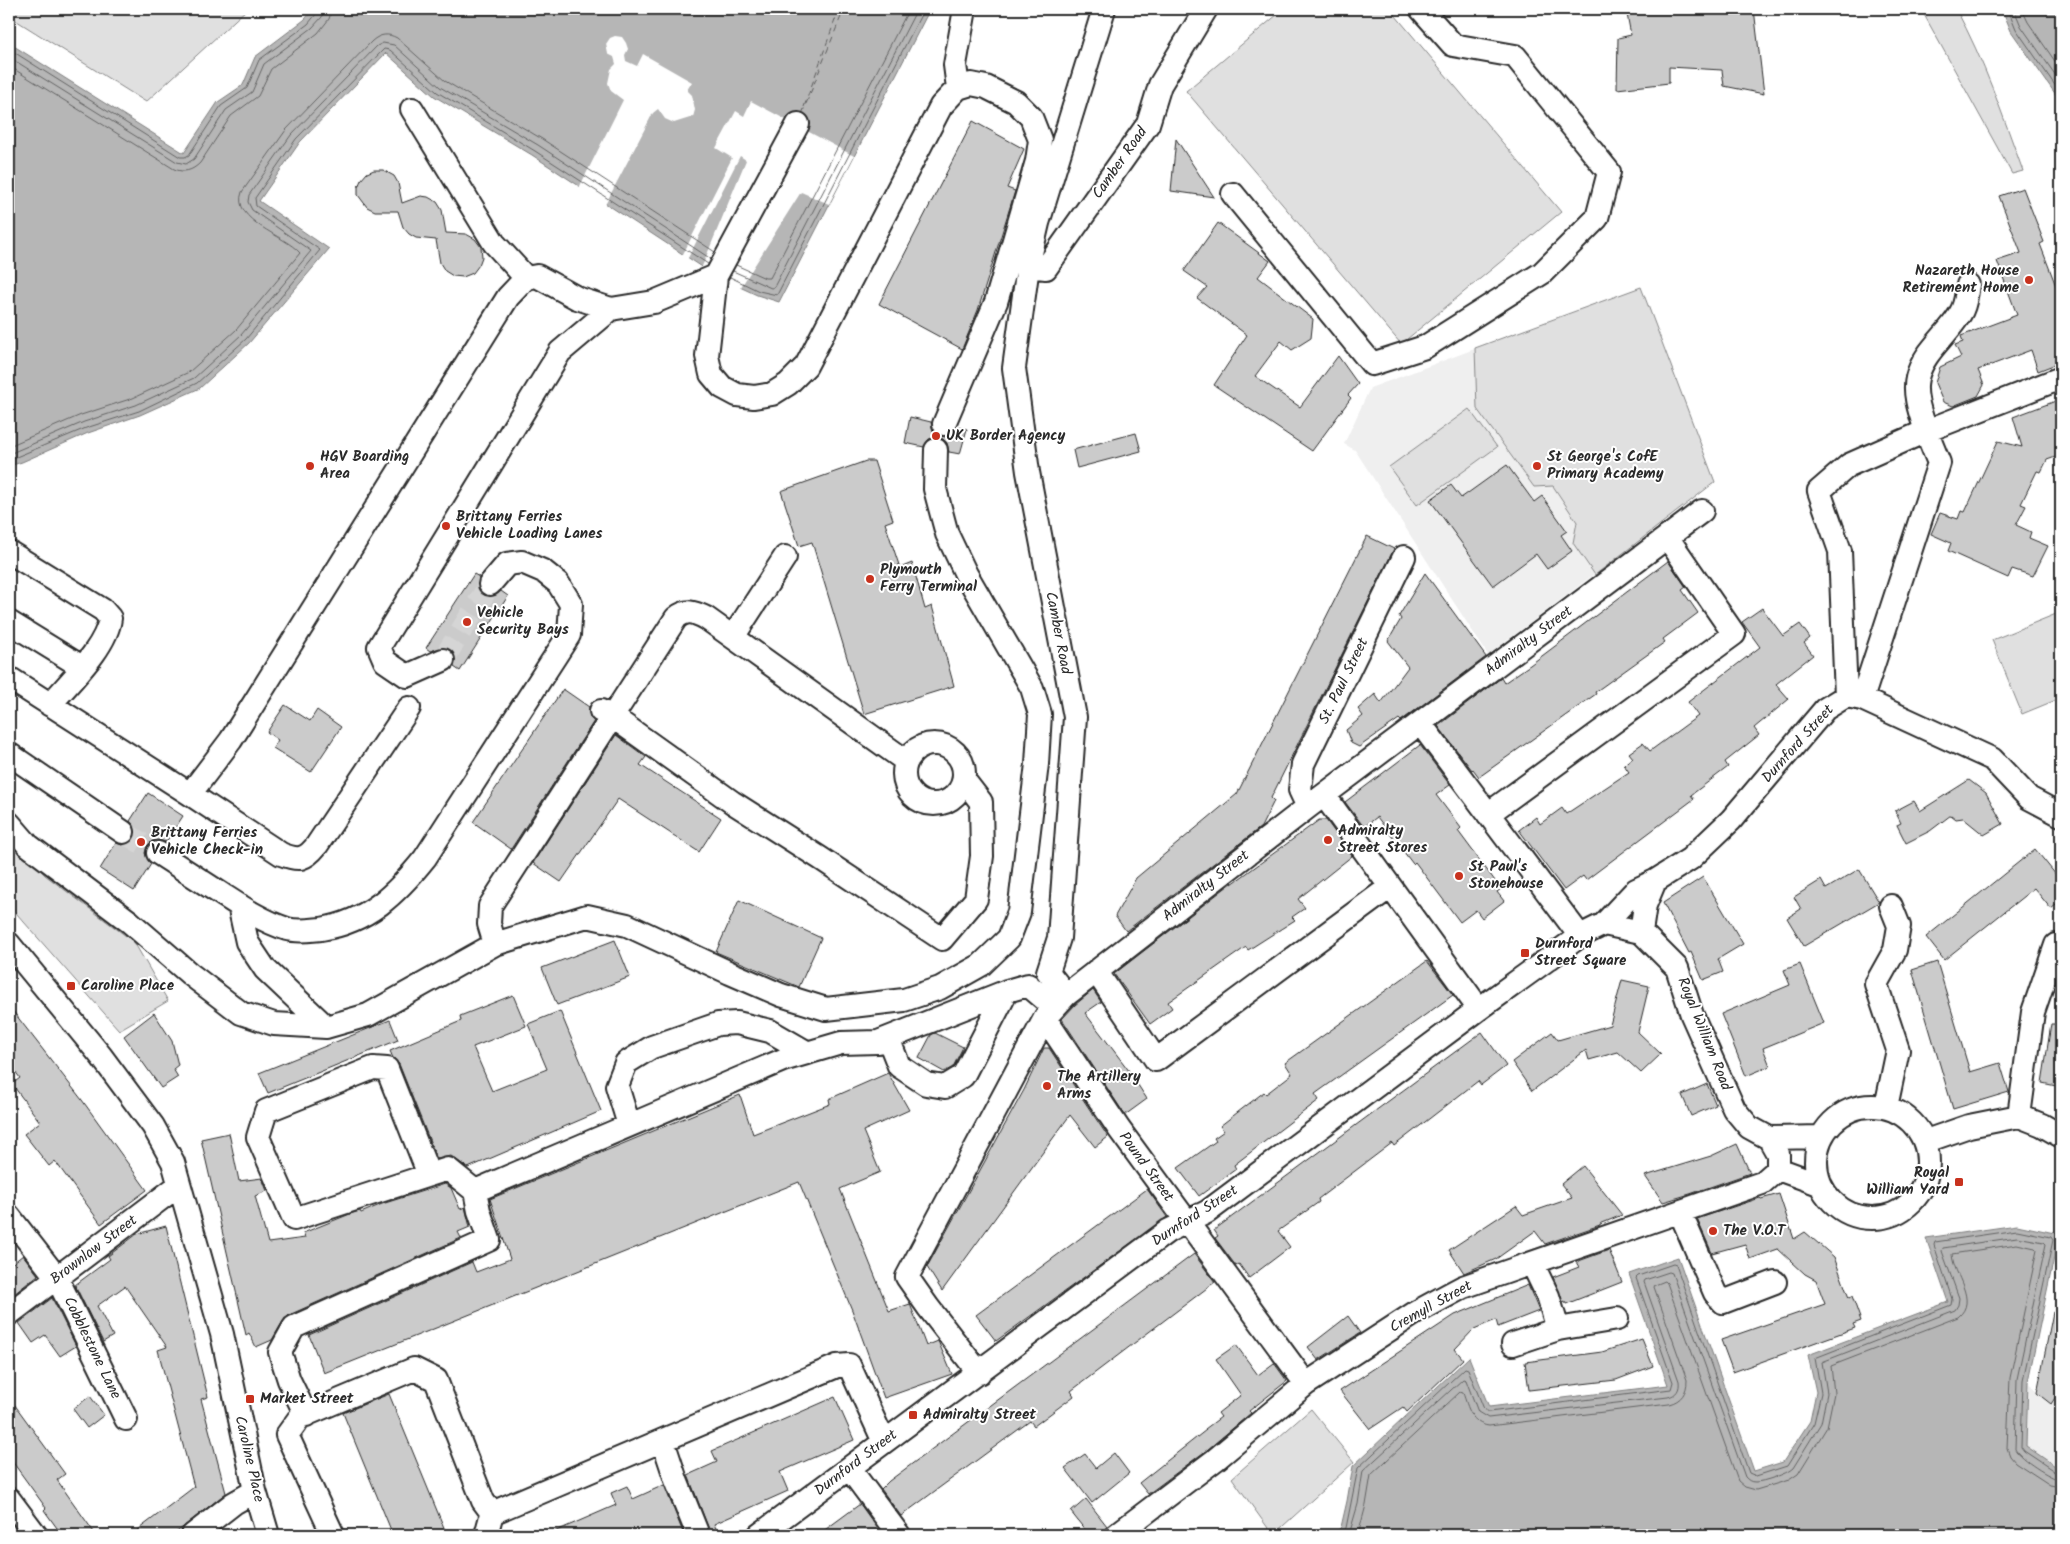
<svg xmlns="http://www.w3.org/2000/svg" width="2070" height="1544" font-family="Kalam,sans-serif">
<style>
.built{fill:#efefef}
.green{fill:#e0e0e0;stroke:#868686}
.water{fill:#b6b6b6;stroke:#7e7e7e}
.pier{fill:#fff}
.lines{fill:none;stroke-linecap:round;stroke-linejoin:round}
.shore{stroke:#636363;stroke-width:1}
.ferry{stroke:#5c5c5c;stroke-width:1;stroke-dasharray:6 5;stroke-linecap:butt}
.building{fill:#cbcbcb;stroke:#2b2b2b}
.minor-tunnel{stroke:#d5d5d5;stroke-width:22;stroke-dasharray:22 11;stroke-linecap:butt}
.minor-casing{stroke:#2b2b2b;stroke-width:26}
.minor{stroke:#fff;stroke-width:22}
.poi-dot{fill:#c8321e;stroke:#fff;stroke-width:2}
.labels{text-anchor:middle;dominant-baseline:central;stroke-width:4;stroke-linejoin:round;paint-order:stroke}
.street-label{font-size:15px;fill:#2b2b2b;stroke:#fff}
.poi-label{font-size:15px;font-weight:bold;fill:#2b2b2b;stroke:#fff;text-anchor:start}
</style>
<rect width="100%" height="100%" fill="#fff"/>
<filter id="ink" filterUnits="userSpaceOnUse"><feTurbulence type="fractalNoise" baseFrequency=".02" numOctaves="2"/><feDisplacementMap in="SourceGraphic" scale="10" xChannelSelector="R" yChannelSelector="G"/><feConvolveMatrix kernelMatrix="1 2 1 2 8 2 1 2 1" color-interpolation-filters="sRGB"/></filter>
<g filter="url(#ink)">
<path class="built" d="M1641,287L1715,482L1488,655L1355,450L1344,444L1370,388Z
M2061,1269V1470L2026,1447L2028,1381L2037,1392Z"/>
<path class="green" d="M9,9H247L146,102L9,16Z
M1284,9H1390L1561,212L1401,344L1186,91Z
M1921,9H1956C1984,60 2003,116 2023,171L2012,174Z
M1641,287L1715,482L1595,575L1573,543L1577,522L1553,486L1534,487L1477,409L1475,348Z
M1469,409L1497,447L1417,505L1389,467Z
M2061,612V698L2022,714L1992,640Z
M9,837L45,875L134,942L168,1001L119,1030L9,905Z
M1311,1409L1354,1462L1273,1535L1232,1478Z"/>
<path class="water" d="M314,9H930L779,302L757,295L716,276L532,155L434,96L386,53L300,142L259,201L329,249L249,343L200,388L140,415L88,433L22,462L9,466V43L184,153L218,102L243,85L255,57L304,20Z
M2002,9H2061V102L2011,31Z
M2017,1225L2059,1234L2028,1381L2026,1446L2061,1470V1535H1334L1341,1527L1347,1501L1353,1466L1469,1357L1489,1407L1668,1385L1629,1274L1678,1257L1754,1471L1783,1462L1810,1421L1816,1392L1808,1355L1948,1302L1926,1238Z"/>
<path class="pier" d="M615,36L622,37L626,43L628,49L625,55L626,61L637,66L643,54L692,82L687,90L692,95L695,110L693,117L674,123L665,119L658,109L653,113L605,205L579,188L623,100L611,91L608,83L611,69L616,64L614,57L608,54L606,44L610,38Z
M751,101L854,156L829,204L801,192L739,290L715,278L701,269L746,160L740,156L687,260L682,256L732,158L716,148L736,111L744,116Z"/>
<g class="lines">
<path class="shore" d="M2008,9L2016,29L2061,94
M2014,9L2021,26L2061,83
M2022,9L2028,22L2061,70
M9,49L180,157H185L189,155L221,106L247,88L259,60L308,24L317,13L318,9
M9,57L177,162L186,164L194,159L226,110L252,92L264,64L312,28L322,17L324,9
M9,66L174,169C184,173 192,171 200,163L231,116L258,96L271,69L318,33L329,19L332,9
M736,265L765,278H770L909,9
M733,271L771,288L774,287L917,9
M730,277L759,291L777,295L924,9
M9,446L81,415L133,398L189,372L236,330L300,253C285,235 231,221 242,192L286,130L372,41C380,34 388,33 397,38L445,81L542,139L715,252
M9,454L84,422L136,405L194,378L241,335L311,251L252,210L248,202L249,195L291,135L377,46L383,43L394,45L440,87L538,145L711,259
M9,460L86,428L139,411L197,383L246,339L320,250L256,206L255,198L296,139L384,49L390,50L437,92L535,151L708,264
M1340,1535L1346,1528L1358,1468L1465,1368L1468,1369L1484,1409L1489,1412L1671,1389L1673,1382L1636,1278L1638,1276L1673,1264L1676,1265L1749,1473L1756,1476L1787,1466L1814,1423L1821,1393L1815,1358L1951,1305L1952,1299L1934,1245L1935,1242L2017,1230L2051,1237L2053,1240L2023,1380L2021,1447L2024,1451L2057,1473L2061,1474
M1349,1535L1358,1504L1363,1471L1463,1379L1466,1380L1478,1412L1488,1418L1668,1397C1677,1395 1680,1389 1679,1381L1644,1282L1645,1280L1669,1272L1672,1273L1745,1477C1748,1480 1750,1482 1755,1482C1763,1482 1787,1474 1793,1468L1821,1423L1827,1393L1822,1362L1955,1310L1958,1305L1959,1298L1942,1251L1943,1248L2017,1237L2044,1242L2046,1244L2017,1379L2015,1449C2019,1458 2051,1479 2061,1480
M1358,1535L1366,1505L1371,1475L1460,1392L1463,1393C1468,1407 1471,1424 1489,1426L1669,1404C1681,1401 1687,1393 1687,1380L1654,1287L1655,1285L1665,1281L1667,1283L1738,1481L1745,1487L1756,1490L1789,1480L1798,1474L1827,1427L1834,1393L1831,1366L1958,1317C1979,1300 1953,1275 1952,1254L2017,1244L2035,1248L2037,1250L2010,1378L2007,1448L2010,1456L2015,1462L2050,1485L2061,1487"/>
<path class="ferry" d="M804,107L839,9
M802,114L844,9"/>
</g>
<path class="building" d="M1626,9H1754L1764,94L1724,86L1722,70L1669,67V83L1617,89L1618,38L1631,35Z
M973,121L1024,149L1007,188L1015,191L978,310L962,349L879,304Z
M1176,139L1214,197L1171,191Z
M374,170H383L394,176L398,183L402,203L421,196L428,197L437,202L442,210L446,233L466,234L475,239L481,247L482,257L479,265L473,273L463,277L453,276L445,271L440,263L436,240L416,238L409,234L403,227L398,211H375L367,207L358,195V187L361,180L367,173Z
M2023,188L2044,242L2040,244L2061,299V362L2038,371L2031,350L1978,370L1984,385L1978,396L1953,406L1943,402L1935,383L1940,367L1961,357L1955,345L1963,342L1961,336L2017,315L1997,261L2021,253L1999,196Z
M1218,223L1270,261L1258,277L1313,319L1311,338L1292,350L1281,341L1255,376L1300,407L1338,356L1358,384L1348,395L1351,398L1312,451L1214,385L1247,335L1197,298L1207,287L1184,271Z
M2061,399V455L2047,460L2041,472L2037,471L2021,504L2026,506L2016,525L2031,532L2029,538L2048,546L2033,576L2012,569L2008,578L1948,551L1951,543L1931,534L1940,513L1958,519L1961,511L1965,512L1998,441L2022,447L2013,417Z
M910,417L931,422L933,431L939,436L946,437L951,435L957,427L967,429L960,454L949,452L947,443L943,439L937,437L929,439L924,447L905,443Z
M1136,433L1141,451L1077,468L1073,450Z
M866,461H874L893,520L885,523L900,568L912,563L925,609L932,606L954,686L864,714L812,542L799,546L781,491Z
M1507,465L1534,502L1542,496L1567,531L1561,535L1572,551L1547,569L1536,554L1493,586L1430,500L1451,485L1461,498Z
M1367,536L1394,549L1271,798L1274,801L1261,827L1126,931L1115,916L1136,878L1237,794Z
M1668,561L1686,587L1682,590L1698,613L1663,639L1665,642L1595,692L1596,694L1479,777L1473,769L1472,770L1438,726L1501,678L1504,683L1530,665Z
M1425,573L1486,657L1401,721L1399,719L1359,747L1351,743L1346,730L1363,716L1358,709L1375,694L1381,703L1408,667L1388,641L1401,619L1399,616Z
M474,574L479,577L478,588L482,594L488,597L494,596L501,591L508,596L460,671L454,667L455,655L450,649L444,647L430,651L426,648Z
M1762,608L1783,636L1800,624L1810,638L1804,643L1813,655L1776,684L1789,699L1754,728L1759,735L1725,762L1728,767L1691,795L1694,799L1586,880L1583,876L1564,890L1519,830L1536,817L1540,824L1562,808L1566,814L1629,772L1624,765L1633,758L1629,753L1643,743L1650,751L1698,716L1688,702L1760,647L1742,622Z
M563,689L589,707L590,718L594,721L511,849L473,822Z
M285,705L310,721L317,710L341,727L311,772L273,748L278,740L267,732Z
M616,735L646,757L640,765L721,818L699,852L618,799L561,882L533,863Z
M1420,745L1450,785L1436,795L1461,828L1458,831L1501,889L1497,892L1504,901L1482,918L1476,910L1460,922L1415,862L1413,864L1377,817L1364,827L1345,802Z
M1969,780L1986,793L2003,824L1984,835L1963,818L1956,819L1951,815L1930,831L1906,843L1897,825L1901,823L1895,811L1914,801L1920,811Z
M148,793L183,816L166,842L158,840L152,841L147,846L145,853L147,859L151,864L134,891L100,869L116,843L122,845L128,844L134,839L136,833L135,827L130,821Z
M1319,820H1326L1352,856L1298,899L1305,908L1292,917L1295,920L1248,950L1246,947L1168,1002L1172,1008L1150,1024L1114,974L1233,882L1232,884Z
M2035,849L2061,881V901L2051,909L2034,888L1944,960L1926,937Z
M1859,869L1879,902L1804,946L1787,918L1801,909L1794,897L1821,880L1826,889Z
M1703,877L1743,944L1718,959L1723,972L1703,980L1691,952L1689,953L1663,903Z
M739,900L821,938L799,987L716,952Z
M615,940L630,977L557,1005L542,968Z
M1427,961L1453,995L1315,1094L1319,1100L1234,1165L1236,1169L1199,1196L1178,1168L1216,1141L1214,1138L1224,1131L1220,1126L1264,1092L1266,1094L1292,1074L1285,1063Z
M1937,962L1970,1072L2000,1063L2009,1092L1953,1109L1912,970Z
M1800,964L1824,1023L1763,1048L1770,1066L1746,1076L1721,1014L1790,985L1784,970Z
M1622,980L1649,986L1638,1032L1661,1054L1641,1073L1618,1052L1589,1060L1586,1050L1532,1091L1512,1062L1552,1032L1558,1040L1610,1025Z
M1093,990L1101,1002L1085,1013L1127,1068L1147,1099L1125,1115L1062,1019L1075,1005Z
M513,995L526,1026L473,1047L492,1091L547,1069L528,1024L560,1011L601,1111L468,1168L451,1156L437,1159L399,1064L393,1058L390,1051L461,1021L460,1016Z
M9,1006L82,1100L147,1190L101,1224L55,1161L49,1166L24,1134L40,1122L12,1084L20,1078L9,1063Z
M154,1013L172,1041L178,1065L173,1069L178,1077L161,1088L124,1036Z
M390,1020L398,1040L268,1093L259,1073Z
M2051,1024H2061V1087L2042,1083Z
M1482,1032L1506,1066L1481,1085L1478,1081L1394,1146L1392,1143L1318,1199L1319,1202L1278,1231L1290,1247L1249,1278L1239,1264L1236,1266L1215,1238L1218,1236L1214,1230Z
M935,1033L963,1047L953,1067L944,1072L919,1058L931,1035Z
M1044,1048H1049L1108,1137L1095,1147L1070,1115L942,1291L927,1267L1024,1090Z
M888,1073L909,1110L863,1131L880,1172L840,1189L889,1311L910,1304L926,1346L938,1341L952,1374L884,1398L852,1310L799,1182L324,1373L309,1335L472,1262L476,1272L510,1259L490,1199L740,1095L753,1134L830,1104L829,1099Z
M1707,1084L1716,1105L1691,1116L1682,1095Z
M229,1133L239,1181L262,1178L267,1191L255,1196L268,1243L305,1238L303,1233L350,1214L360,1211L361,1213L382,1204L445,1184L451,1188L460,1209L465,1207L470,1227L458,1232L461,1238L289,1315L283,1321L272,1340L256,1347L249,1333L246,1335L201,1139Z
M1737,1144L1750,1173L1690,1194L1663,1202L1645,1176L1711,1156Z
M1583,1166L1622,1215L1600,1224V1225L1545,1244L1535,1231L1496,1259L1464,1273L1449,1250L1516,1206L1523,1215L1572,1198L1561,1184Z
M1147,1189L1167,1217L996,1341L976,1315Z
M1779,1194L1794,1239L1805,1232L1834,1257L1849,1298L1852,1296L1861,1321L1853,1324L1855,1328L1733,1372L1721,1340L1825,1304L1816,1280L1805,1274L1778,1249L1750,1259L1745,1244L1712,1253L1697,1219L1760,1198L1761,1199Z
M166,1226L208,1397L201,1399L226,1493L173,1535H131L194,1487L158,1350L167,1347L125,1286L97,1306L113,1336L103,1342L75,1285L110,1259L108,1256L137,1234Z
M1609,1250L1622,1282L1566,1304L1565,1301L1563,1302L1553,1277L1579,1267L1576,1262Z
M1194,1254L1215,1282L1071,1391L1074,1396L1034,1426L1030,1421L901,1516L881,1489L889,1481Z
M23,1255L38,1275L9,1298V1266Z
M1528,1285L1539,1311L1498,1327L1496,1320L1474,1329L1455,1349L1463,1359L1407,1412L1403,1407L1370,1429L1340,1391L1455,1315Z
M52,1298L76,1346L60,1356L45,1335L33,1343L19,1323Z
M2053,1312L2061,1313V1389L2051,1404L2037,1393Z
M1348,1316L1360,1333L1318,1360L1308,1347Z
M1642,1339L1653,1366L1616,1380L1529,1390L1525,1362L1602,1352Z
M1236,1345L1258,1375L1274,1363L1287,1381L1249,1411L1251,1413L1207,1450L1148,1494L1139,1483L1206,1430L1205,1429L1221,1417L1218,1413L1241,1395L1216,1359Z
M389,1394L447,1535H393L343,1413Z
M90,1396L104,1415L87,1428L73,1409Z
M9,1397L65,1474L57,1480L96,1535H62L44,1510L46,1508L9,1457Z
M835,1397L854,1440L780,1472L788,1491L714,1524L719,1535H711L688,1475L717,1462L712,1451Z
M1114,1453L1129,1473L1092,1503L1065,1468L1085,1454L1096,1468Z
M664,1485L684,1535H547L616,1505L611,1493L627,1486L633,1499Z
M1086,1499L1107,1526L1103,1535H1089L1071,1512Z
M860,1504L880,1532L876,1535H818Z"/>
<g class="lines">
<path class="minor-tunnel" d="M443,660L490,584
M123,832L158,853"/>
<g class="minor-casing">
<path id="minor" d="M958,88L955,65L965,9
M412,109L494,243L526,278
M798,124L716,276L707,356L711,374L722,387L737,395L754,397L772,394L788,384L806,366L941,106L958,88L971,84L986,87L1016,102L1031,117L1040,140L1037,161L996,302L944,424
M1233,194L1372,364L1425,347L1542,273L1597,218L1609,172L1515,56L1453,45L1421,9
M1028,266L1038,223L1104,9
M1968,285C1966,295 1966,305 1960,314C1947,336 1923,352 1917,378C1913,395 1921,415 1926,431L2061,378
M9,552L103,610L110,618C107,647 68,683 50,705
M9,622L82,667
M733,637L785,557
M443,660L407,676L385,661L379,647L560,352L611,309L654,302L716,276
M9,678L190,794L281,854C299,861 305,860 317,845L409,708
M1846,696L1840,551L1819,491L1849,465L1926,431L1939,463L1862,699
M601,711L613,717L732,802L820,858L942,939L976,899L982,856L981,802L964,780
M1420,723L1580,936
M904 774a30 30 0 1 1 60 0a30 30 0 1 1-60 0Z
M9,754L123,832
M190,794L231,740L508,297L526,278L537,276L577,298L611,309
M1324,795L1479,1009
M1308,807L1300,790L1303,764L1404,557
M1488,814L1734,634L1667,537
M9,823L28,845L130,922L190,974L241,1013L274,1024L326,1027L368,1015L495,944L587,916L627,925L730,973L781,995L826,1009L904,1000L940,988L981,965L1009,938L1019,912L1037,764L1040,714L1032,688L966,574L947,534L935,489L936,450
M158,853C180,867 201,881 223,895C243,908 264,922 287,929C298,932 310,930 321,929C368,922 397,893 425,858L569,635L571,604L558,583L543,571L522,562L507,564L490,584
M239,905L247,942L265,969L326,1027
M1604,924L1641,932L1677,968L1692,1015L1734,1109L1749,1127L1769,1138L1778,1154V1169
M1641,932L1645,905L1655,881
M9,944L101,1056L153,1126L173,1162L222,1334L255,1491L268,1535
M495,944L489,924L490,906L676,618C687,609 694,612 706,618L906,761
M1096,971L1156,1060L1390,887
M1066,995L1048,972L1059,938L1075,717L1028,472L1014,368L1028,266L1046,268L1148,124L1160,85L1206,9
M1045,1018L1119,1129L1306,1384
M888,1038L899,1066L926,1084L945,1087L963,1076L1007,991
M1816 1162a56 56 0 1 1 112 0a56 56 0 1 1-112 0Z
M1886,1107L1898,1050L1876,984L1895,950L1899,926L1891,906
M2019,1116L2033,1012L2056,945
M629,1125L617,1086L626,1063L652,1047L718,1024L737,1023L770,1031L808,1053
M1769,1138L1821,1137
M1926,1141L1969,1126L2019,1116L2042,1125L2061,1136
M1778,1169L1819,1184
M429,1175L387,1069L373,1068L266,1111L258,1137L294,1219L429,1175L448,1169L475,1191
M1680,1212L1715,1293L1723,1302L1775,1282
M9,1216L57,1278L126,1419
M9,1314L179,1185
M1558,1329L1617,1319
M1513,1344L1558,1329L1548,1296L1532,1263
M979,1373L928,1307L907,1277L1045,1018L1066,995L1308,807L1702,511
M306,1415L289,1380L280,1352L294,1327L489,1240L479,1211L475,1191L783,1060L841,1043L878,1042L1007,991L1028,985L1054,1007
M663,1441L676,1480L698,1535
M849,1468L899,1535
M9,1499L36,1535
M193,1535L234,1503L255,1491
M333,1535L287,1435L300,1417L414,1369L436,1380L483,1501L492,1513
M486,1535L492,1513L837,1366L849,1365L884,1442
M759,1535L1168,1231L1207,1212L1479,1009L1580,936L1604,924L1636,890L1655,881L1690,859L1731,820L1825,709L1846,696L1862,699L1992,759L2029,798L2061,815
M1116,1535L1215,1460L1306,1384L1415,1313L1448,1295L1463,1287L1762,1183L1778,1169"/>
</g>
<use href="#minor" class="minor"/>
</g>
</g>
<g class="poi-dot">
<circle cx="2029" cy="280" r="5"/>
<circle cx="936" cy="436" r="5"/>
<circle cx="310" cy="466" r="5"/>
<circle cx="1537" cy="466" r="5"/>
<circle cx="446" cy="526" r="5"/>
<circle cx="870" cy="579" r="5"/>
<circle cx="467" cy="622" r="5"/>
<circle cx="1328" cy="840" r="5"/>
<circle cx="141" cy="842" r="5"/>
<circle cx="1459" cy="876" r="5"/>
<rect x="1520" y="948" width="10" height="10" rx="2.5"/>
<rect x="66" y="981" width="10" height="10" rx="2.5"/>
<circle cx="1047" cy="1086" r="5"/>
<rect x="1954" y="1177" width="10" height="10" rx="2.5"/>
<circle cx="1713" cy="1231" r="5"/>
<rect x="245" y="1394" width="10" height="10" rx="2.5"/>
<rect x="908" y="1410" width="10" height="10" rx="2.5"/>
</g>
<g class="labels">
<g class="street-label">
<text transform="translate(1120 163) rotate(-55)">Camber Road</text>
<text transform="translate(1058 633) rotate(79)">Camber Road</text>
<text transform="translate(1529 641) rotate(-37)">Admiralty Street</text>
<text transform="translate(1344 681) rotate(-64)">St. Paul Street</text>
<text transform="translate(1798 744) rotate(-48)">Durnford Street</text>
<text transform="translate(1206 886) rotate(-38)">Admiralty Street</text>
<text transform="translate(1704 1034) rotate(68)">Royal William Road</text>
<text transform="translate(1146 1167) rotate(54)">Pound Street</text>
<text transform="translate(1195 1216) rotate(-33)">Durnford Street</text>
<text transform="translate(94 1250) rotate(-37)">Brownlow Street</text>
<text transform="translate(1431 1307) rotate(-29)">Cremyll Street</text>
<text transform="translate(92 1348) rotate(64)">Cobblestone Lane</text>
<text transform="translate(249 1459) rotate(77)">Caroline Place</text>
<text transform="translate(856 1463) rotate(-37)">Durnford Street</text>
</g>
<g class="poi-label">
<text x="2019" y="271" text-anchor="end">Nazareth House<tspan x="2019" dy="17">Retirement Home</tspan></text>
<text x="946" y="436">UK Border Agency</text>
<text x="320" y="457">HGV Boarding<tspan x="320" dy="17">Area</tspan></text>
<text x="1547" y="457">St George's CofE<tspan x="1547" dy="17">Primary Academy</tspan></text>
<text x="456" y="517">Brittany Ferries<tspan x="456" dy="17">Vehicle Loading Lanes</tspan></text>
<text x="880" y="570">Plymouth<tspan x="880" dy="17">Ferry Terminal</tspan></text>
<text x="477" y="613">Vehicle<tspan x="477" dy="17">Security Bays</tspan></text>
<text x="1338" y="831">Admiralty<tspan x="1338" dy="17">Street Stores</tspan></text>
<text x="151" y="833">Brittany Ferries<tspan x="151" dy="17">Vehicle Check-in</tspan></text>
<text x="1469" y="867">St Paul's<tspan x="1469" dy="17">Stonehouse</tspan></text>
<text x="1535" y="944">Durnford<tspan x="1535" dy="17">Street Square</tspan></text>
<text x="81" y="986">Caroline Place</text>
<text x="1057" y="1077">The Artillery<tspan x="1057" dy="17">Arms</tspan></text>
<text x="1949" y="1173" text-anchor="end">Royal<tspan x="1949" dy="17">William Yard</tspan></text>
<text x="1723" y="1231">The V.O.T</text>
<text x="260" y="1399">Market Street</text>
<text x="923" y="1415">Admiralty Street</text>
</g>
</g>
<rect width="2070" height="1544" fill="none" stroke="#fff" stroke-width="30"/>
<rect x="15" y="15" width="2040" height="1514" fill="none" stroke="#2b2b2b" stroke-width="2" filter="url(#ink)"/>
</svg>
